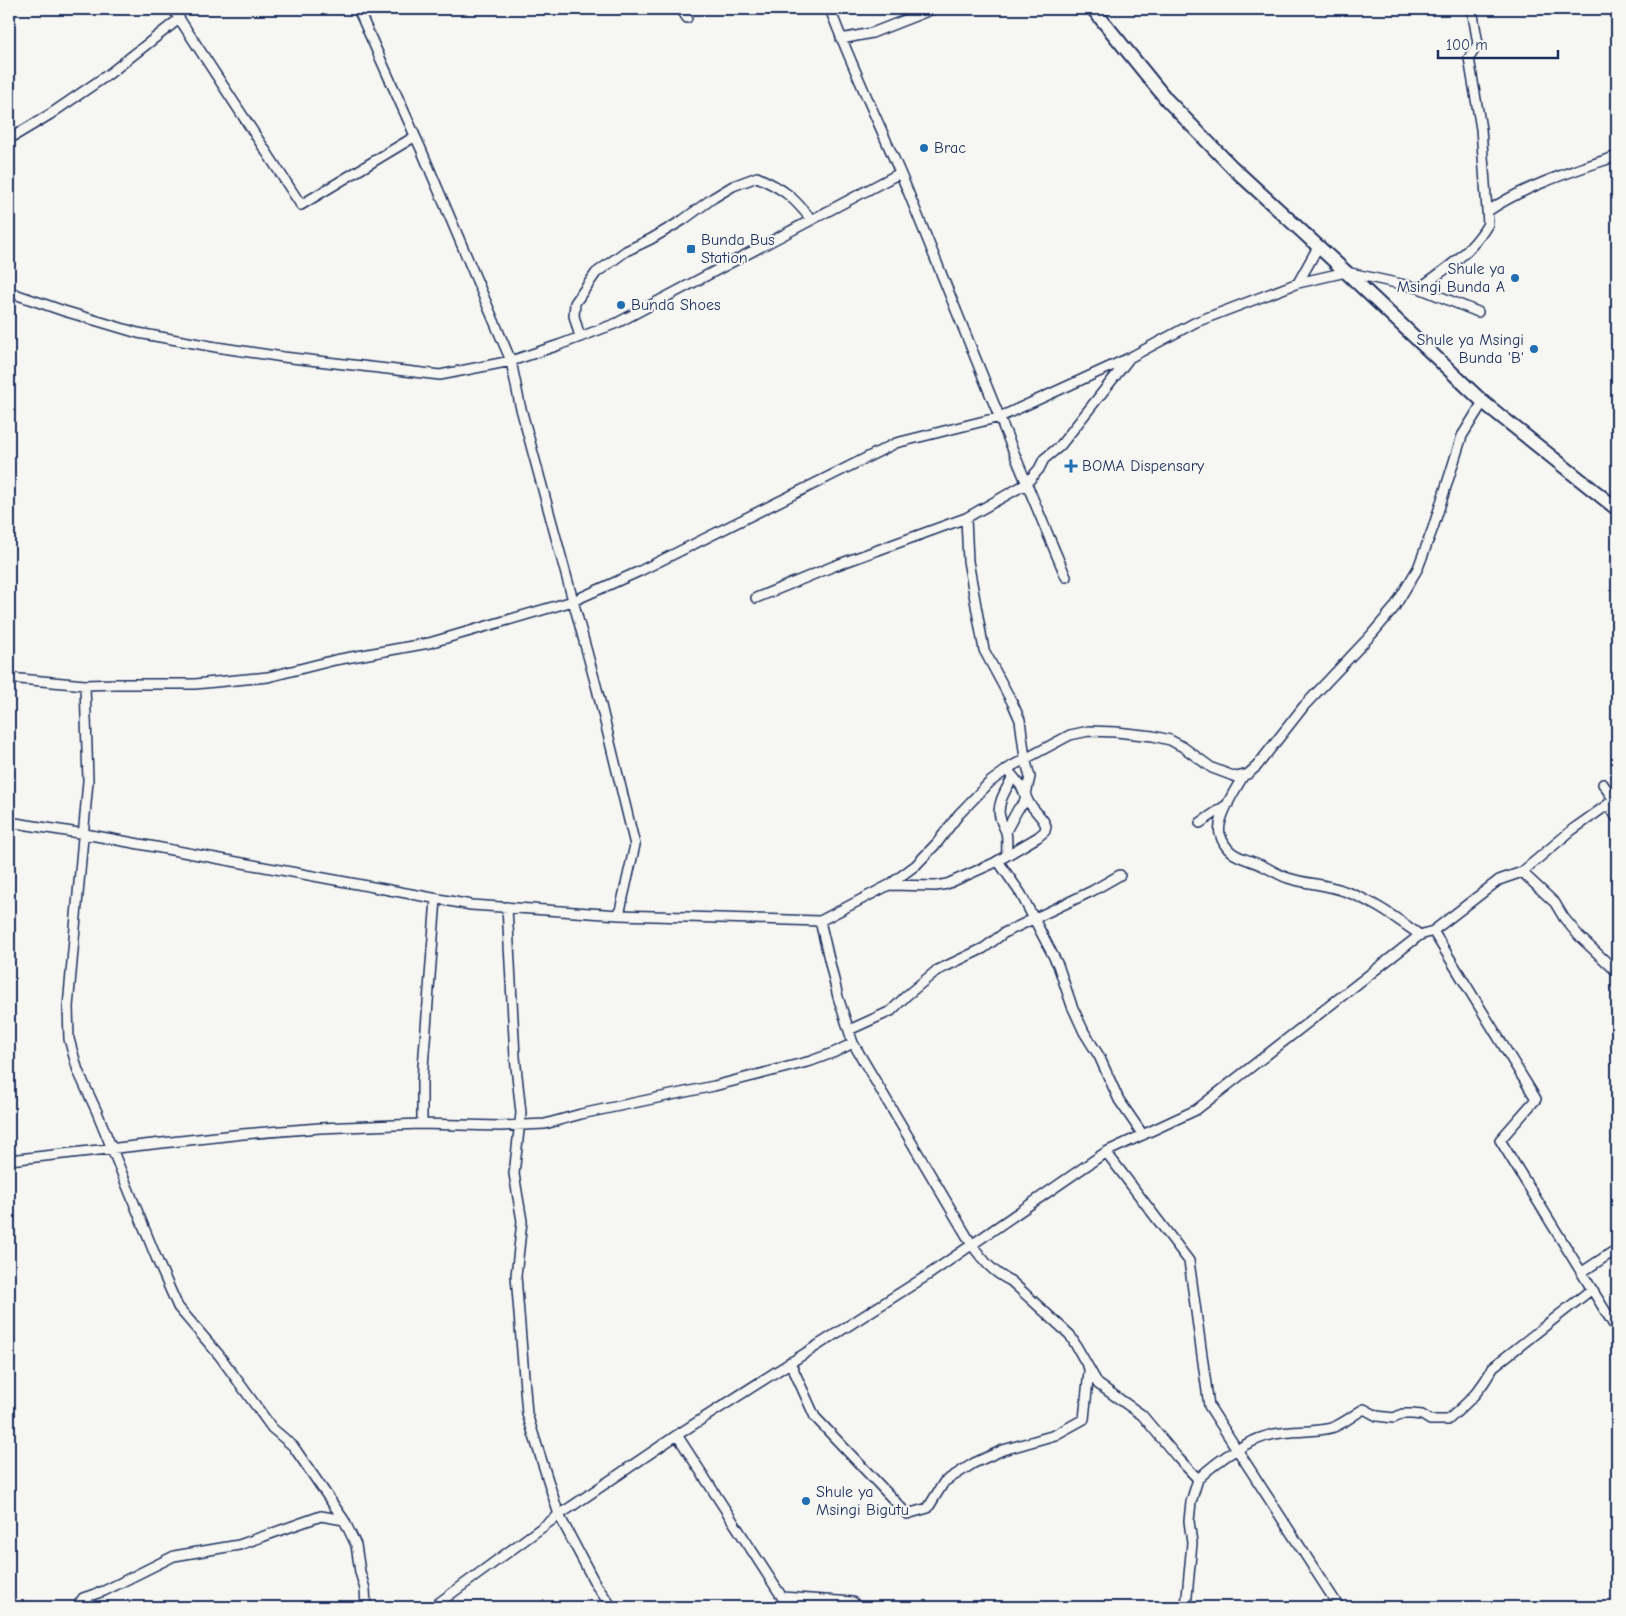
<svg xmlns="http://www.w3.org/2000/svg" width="1626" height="1616" font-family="'Comic Neue',sans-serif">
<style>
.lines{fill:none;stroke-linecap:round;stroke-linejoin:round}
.minor-casing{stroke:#1b2f5e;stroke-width:12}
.secondary-casing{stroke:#1b2f5e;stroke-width:16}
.minor{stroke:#f6f6f2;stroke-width:9}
.secondary{stroke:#f6f6f2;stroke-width:12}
.poi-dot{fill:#1f6fb2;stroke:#f6f6f2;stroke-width:2}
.labels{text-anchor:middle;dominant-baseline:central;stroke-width:4;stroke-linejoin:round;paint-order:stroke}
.poi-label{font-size:16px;fill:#1b2f5e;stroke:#f6f6f2;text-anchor:start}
</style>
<rect width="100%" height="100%" fill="#f6f6f2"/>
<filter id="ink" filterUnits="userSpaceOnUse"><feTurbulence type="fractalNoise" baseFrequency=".02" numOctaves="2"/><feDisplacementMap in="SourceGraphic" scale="10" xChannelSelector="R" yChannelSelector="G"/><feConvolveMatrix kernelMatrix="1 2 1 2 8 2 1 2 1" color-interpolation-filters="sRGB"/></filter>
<g filter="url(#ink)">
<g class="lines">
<g class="minor-casing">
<path id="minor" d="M173,9L301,205L414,137
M358,9L421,149L511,361L520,405L597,689L635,845L619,915
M681,9L687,18
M830,9C853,70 882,129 907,189C960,319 1011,449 1066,577
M841,39L872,33L933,9
M9,139L49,115L109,74L179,19
M1488,211C1527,185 1573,171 1617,156
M1298,283L1318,247
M1419,288L1478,312
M9,292L64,311L138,333L216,347L283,357L440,375L511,361L559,345L617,323L900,173
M580,337L574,316L575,303L596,273L626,251L651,239L683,220L713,198L733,186L757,177C784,189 792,196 811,219
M756,598L834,566L966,518
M9,678L85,685L117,684H195L268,677L335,660L429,643L573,601L640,571L896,443L1000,417L1129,358L1196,322L1298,283L1346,272L1419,288C1445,270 1472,252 1488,224L1481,129L1469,58L1478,44L1472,9
M85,685L88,781L68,1007L69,1039L78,1071L97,1112L158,1262L178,1307L219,1355L272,1428L293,1446L344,1520L356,1545L360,1572L365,1589L366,1607
M1244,775C1236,788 1216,819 1220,834C1227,857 1242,857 1261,865C1270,869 1279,875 1288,878C1306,884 1326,884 1344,891C1372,900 1397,919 1420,935
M1603,784L1614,800
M1608,804L1617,818
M9,822L85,834L471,905L619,915L820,921L889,885L916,865L937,843L959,814L990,782L1012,766L1070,735L1089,731L1116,732L1153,736L1170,740L1183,747L1212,768L1236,777L1248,774L1257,766L1304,706L1372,634L1394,608L1418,568L1433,528L1462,436L1483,402
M1200,823L1228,804
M1006,831L1018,809L1024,803L1030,777L1025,758L1020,720L1013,704L984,650L968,561L966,518L1026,484L1039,469L1044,459L1060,446L1128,360
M1007,855C1006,848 1008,839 1006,832C1004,827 1001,822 1000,817C996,804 1007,788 1013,777
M998,861L1021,894L1058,965L1072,1006L1084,1032L1099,1056L1119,1100L1143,1135
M1522,872L1555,903L1564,918L1579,936L1617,972
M889,885L936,886L947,884L994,863L1038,837L1045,831L1046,826L1043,820L1029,803L1021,786L1007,769
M507,907L515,1057L521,1113L514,1174L522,1221L516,1276L527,1414L559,1515L596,1585L612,1607
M820,921L838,997L853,1043L972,1245C983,1260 993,1273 1011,1281L1070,1335L1098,1384L1142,1415L1177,1457L1198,1479L1191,1502L1189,1521L1192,1543L1186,1607
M1433,931L1536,1099L1500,1140L1617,1330
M849,1030L891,1011L906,996L936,971L984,948L1004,933L1092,891L1120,875
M420,1124L422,1120V1080L436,899
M1106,1152L1189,1261L1209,1406L1339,1607
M9,1160L243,1134L320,1128L420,1124L500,1126L545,1124L581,1114L714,1086L811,1061L835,1052L853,1043
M1582,1272L1617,1249
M790,1362L815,1417L907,1514L928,1508L944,1482L974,1463L1003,1450L1055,1435L1084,1419L1089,1371
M677,1435L782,1597L853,1602L857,1607
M1198,1479C1219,1459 1252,1436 1281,1433C1298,1431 1315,1432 1331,1428C1343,1424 1353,1415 1364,1409L1377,1416L1394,1418L1402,1414H1412L1422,1415L1430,1420H1448C1467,1403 1481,1391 1493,1367L1592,1289
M77,1607L83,1598L104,1591L174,1556L239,1545L321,1516L344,1520
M433,1607L559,1515L677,1435L928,1275L1106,1152L1196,1110L1420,935L1433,931L1499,880L1522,872L1572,830L1617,798"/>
</g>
<g class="secondary-casing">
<path id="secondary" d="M1093,9L1167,100L1232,167L1346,272L1483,402L1617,509"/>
</g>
<use href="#minor" class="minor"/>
<use href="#secondary" class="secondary"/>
</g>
</g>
<g class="poi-dot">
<circle cx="924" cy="148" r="5"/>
<rect x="686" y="244" width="10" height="10" rx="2.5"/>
<circle cx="1515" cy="278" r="5"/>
<circle cx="621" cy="305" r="5"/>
<circle cx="1534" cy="349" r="5"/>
<path d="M1068.5 458.5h5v5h5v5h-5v5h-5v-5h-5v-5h5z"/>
<circle cx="806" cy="1501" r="5"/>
</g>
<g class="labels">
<g class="poi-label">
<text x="934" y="148">Brac</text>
<text x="701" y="240">Bunda Bus<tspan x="701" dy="18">Station</tspan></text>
<text x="1505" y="269" text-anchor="end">Shule ya<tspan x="1505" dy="18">Msingi Bunda A</tspan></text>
<text x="631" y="305">Bunda Shoes</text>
<text x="1524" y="340" text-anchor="end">Shule ya Msingi<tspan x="1524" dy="18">Bunda 'B'</tspan></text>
<text x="1082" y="466">BOMA Dispensary</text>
<text x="816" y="1492">Shule ya<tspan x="816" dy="18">Msingi Bigutu</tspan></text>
</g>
</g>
<rect width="1626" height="1616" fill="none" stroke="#f6f6f2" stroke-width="30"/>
<rect x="15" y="15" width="1596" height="1586" fill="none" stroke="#1b2f5e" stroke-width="2" filter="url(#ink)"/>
<path d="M1438 50v8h120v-8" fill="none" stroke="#1b2f5e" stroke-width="2.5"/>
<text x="1446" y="50" font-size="15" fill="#1b2f5e" stroke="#f6f6f2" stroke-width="4" paint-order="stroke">100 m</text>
</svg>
